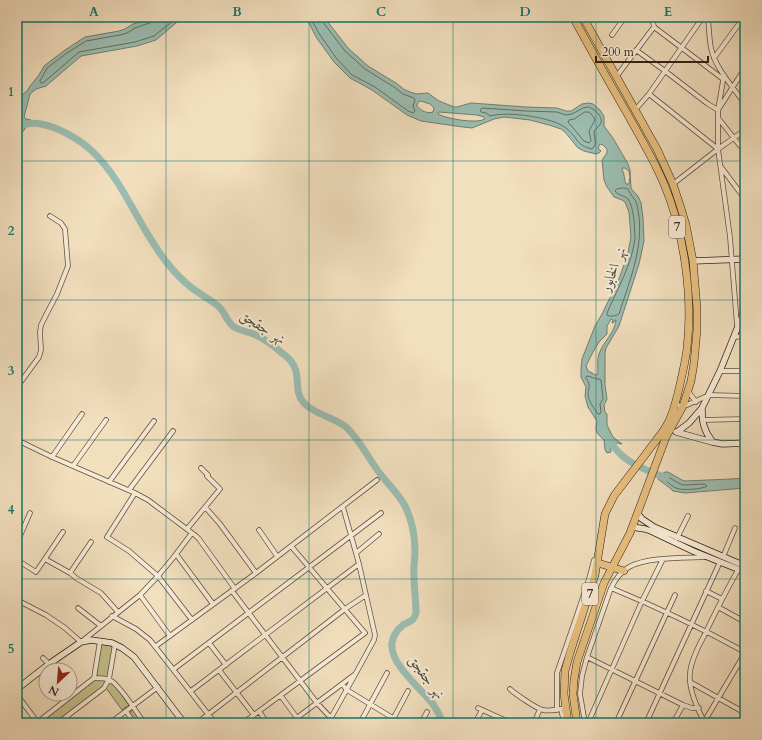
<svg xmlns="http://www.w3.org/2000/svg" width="762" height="740" font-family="Cardo,Amiri,serif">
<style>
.green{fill:#c3c08c;stroke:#797050}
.water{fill:#9bbdb1;stroke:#707e72;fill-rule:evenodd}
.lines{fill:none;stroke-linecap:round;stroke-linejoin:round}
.shore{stroke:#656e62;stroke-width:1}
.river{stroke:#9bbdb1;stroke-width:7}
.street-casing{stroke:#60503e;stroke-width:5.5}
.secondary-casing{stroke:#2f2013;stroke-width:7}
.highway-casing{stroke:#2f2013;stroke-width:8}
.street{stroke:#f7ead5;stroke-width:4}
.secondary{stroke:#f7ead5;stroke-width:5.5}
.highway{stroke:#e9c07f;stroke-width:7}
.grid{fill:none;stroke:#0f766e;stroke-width:1;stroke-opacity:0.55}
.labels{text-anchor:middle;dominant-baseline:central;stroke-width:4;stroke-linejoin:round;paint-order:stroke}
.shield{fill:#f7ead5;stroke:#6b5d4d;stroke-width:1}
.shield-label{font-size:13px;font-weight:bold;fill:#2f2013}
.water-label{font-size:15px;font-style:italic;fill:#4f4f42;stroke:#f7ead5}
.neatline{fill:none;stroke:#0f766e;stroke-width:1.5}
.grid-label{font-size:13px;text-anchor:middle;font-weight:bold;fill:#0f766e}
</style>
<rect width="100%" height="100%" fill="#f2dfbe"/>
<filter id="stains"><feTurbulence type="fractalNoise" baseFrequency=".005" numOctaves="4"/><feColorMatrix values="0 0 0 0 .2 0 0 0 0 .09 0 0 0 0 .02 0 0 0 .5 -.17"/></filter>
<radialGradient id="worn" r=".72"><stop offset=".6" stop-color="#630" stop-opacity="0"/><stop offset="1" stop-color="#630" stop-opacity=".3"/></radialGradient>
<path class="green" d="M101,644L113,646L108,678L96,676Z
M94,679L106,681L101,689L55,723H41L40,722Z
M110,681L115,686L129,705L122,710L106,688Z
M133,710L143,723H136L129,713Z"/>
<path class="water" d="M161,17H183L156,40L137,46L81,56L46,86L36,89L30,94L24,117L26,119L31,120L26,124L25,129L17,138V117L19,116C20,109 22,102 22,95L28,90L30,86L39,75L44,66L65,50L85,37L119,31L125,29L133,24L152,19Z
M306,17H324L348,48L368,66L396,83L405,90L416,94L428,93L439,101L454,107H457L471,103L526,107L557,108L566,111H571L582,104L589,103L593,104L600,110L604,116V126L613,138L628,164L630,170L631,188L633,191L638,196L641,203L643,218L644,241L639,264L619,326L606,348L605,353V385L607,399L604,405L605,412L607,414V425L613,437L622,444C613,442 610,442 611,452L607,453L605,450L604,440L597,433L596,428L597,421L588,407L585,396L586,387L581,377V369L582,359L595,326L602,314L619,279L628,253L631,237L629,212L625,202L622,200L614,197L607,187L604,180L602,160L607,153V149L603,145L600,144L598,148L601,151L599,153L596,154L584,151L578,148L565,132L561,129L549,125L530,120L504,117L494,119L472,128L463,127L421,121L407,115L372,90L350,78L334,62L316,37ZM421,101L430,104L434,108L433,112C428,114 421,111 417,106C417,103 418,102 421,101ZM439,112L477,115L484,117L485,119C477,124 447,119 438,114ZM622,168H625L629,171L630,177L629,184H626C624,180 625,175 622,169ZM611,319L613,320L612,323H613L615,320H616C615,333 603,342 599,354C597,359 598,367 598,373L597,375H596L588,371L586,366L593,352L599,342L607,334V326Z
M665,472H668L682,480L685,481L731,479L745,478V488L685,493L673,491L671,489L658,479C658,473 661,475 665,472Z"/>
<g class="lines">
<path class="shore" d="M155,17L154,20L152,22L135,28L127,33L120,35L86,41L67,53L47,68L40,81V82L41,83H43L79,52L135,42L154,36L178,17
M310,17L320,35L337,59L352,75L375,87L408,111L413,113L415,111L413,106L415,100L414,98L403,94L394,87L365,69L345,51L322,21L321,17
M589,107C594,109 603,116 601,123C600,125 596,129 594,131C594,138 598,144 592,149C575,145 578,137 566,128C552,117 507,111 490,116L486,113L481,112L480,110L482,108L526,111L557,112L566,115L572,114L583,108Z
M585,112H589L593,116L595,120L589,131L591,141L589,143L584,141L568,122L569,120L574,119Z
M624,188L628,189C630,195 635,198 637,205C646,243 630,279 619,314C616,316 609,317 607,315V313C617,289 632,265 635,238C635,232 634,226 634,220C633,213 632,205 628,199C624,195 619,196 615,191L617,189Z
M587,376C591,376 593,379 599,379L601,380L603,399L600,404L601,412L600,414H598C594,408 589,402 588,395C588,387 592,387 586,378Z
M665,477H668L680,484L684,485L705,484L707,486C703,489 682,491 676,488C673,487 668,482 665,480Z"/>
<path class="river" d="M18,126C25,124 33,122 41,124C58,127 79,139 92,151C125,182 139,229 168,264C175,273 183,281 192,288C200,294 209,299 217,305C225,311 226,321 234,327C241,331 249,332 256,335C265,339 274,346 282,353C288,357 294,364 296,371C299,384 295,393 304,403C315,415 334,417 346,427C358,438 365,452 374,465C383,480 397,491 405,506C412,520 415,536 415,552C415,560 413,568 414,576C414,588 416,601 416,613C414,622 409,621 403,625C398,629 393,636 392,643C389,663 421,689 433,704C437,710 440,716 443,723
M608,437C620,462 642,468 666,478"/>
<g class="street-casing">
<path id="street" d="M652,17L654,27L723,79
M708,17C709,27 709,38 711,48C715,68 733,87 745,104
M612,35L625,17
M636,50L665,71L708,104L718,110L745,68
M714,58L744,17
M724,75L718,110V149L730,237L737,325
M616,77L654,27
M649,94L718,149
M635,110L649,94L703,17
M718,118L745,152
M721,167L745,199
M673,184L718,149L745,130
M734,337L745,336
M720,371H745
M17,387L39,357L41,350L40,332L41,325L46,315L57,294L68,266L65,229L61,223L50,216
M688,391L696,402
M676,405L683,406L687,405L709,395L745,396
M702,420L745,419
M17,440L52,457L135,493L148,500L196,536L199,539L235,589
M52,457L82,414
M73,466L106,420
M109,482L154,421
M129,490L173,431
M135,493L107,537L129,551L158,576L192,620
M205,507L220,524L256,573
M187,529L220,489L207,476L208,475L201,468
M259,530L277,556
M677,538L688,516
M17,543L30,513
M356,553L379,534
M176,554L213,604
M723,557L735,528
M45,559L70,573L76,578L101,593L118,612
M17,560L36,572L63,532
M70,573L91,542
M611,588C657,607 701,628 745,652
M232,591L317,703L331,718
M706,591L722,599
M140,595L170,636
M17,600L46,615L65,628L81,642L140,595L158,576L173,558L192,533
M718,607L745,622
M78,608L101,626
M112,616L136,629L150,640L215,723
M741,620L745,612
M209,643L226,665
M156,646L256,573L377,480
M587,657L683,705L692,708H699
M43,658L49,664
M174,669L381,513
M219,670L254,715
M94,678C99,678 106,678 110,680C119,684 138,714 144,723
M690,682L745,713
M342,684L347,690L401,723
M510,689C514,693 537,709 543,710C550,712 559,709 566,708
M191,691L359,564
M17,695L38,723
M281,696L297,718
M478,708L511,723
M561,709L564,723
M557,710V673L577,615L589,579L594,560
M126,711L134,723
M259,711L267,723
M38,722L94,678L100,641
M704,722L745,653
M58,723L104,688L109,679L115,644
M110,723L158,687
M197,723L345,609L366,595
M243,723L365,633L291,546
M290,723L354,675
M328,723L356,673L374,640L375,635L359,564L343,507
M360,723L387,673
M391,723L408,691
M421,723L427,712
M475,723L482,710
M534,723L540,709
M585,723L580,694L582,676L587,657L611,588C615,580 620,572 629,567C647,557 684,558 705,557
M588,723L642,601L663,559
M616,723L675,595
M646,723L720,562
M673,723L683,705
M705,723C698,711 688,688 690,673C691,661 698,647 704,636C715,613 726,591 738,570"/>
</g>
<g class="secondary-casing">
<path id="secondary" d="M693,261L745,259
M702,408C702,422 704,431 712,441
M676,432L712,442L723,444L745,443
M677,432L689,423L702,408L720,371L745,309
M638,514L642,519L654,527L745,566
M632,527L645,529L651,531L693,551L745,572
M17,689L49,664L81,642L91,640L112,643L122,648L134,657L184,723"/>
</g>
<g class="highway-casing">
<path id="highway" d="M598,563L624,571
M568,723L564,694L565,671L570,653L595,575L605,514L614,496C625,481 637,466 648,451C655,441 664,432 669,421C675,408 678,394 681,380C683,370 686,359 687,348C693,297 684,231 664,184C654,160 640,137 628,115C609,82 591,50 573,17
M577,723L573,694L574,680L577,662L604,583L630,533L666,437L683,406L691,381L694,363L697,330V308L693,261L686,225L680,205L673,184L657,149L583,17"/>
</g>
<use href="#street" class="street"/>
<use href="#secondary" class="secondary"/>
<use href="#highway" class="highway"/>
</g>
<path class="grid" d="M166,17V723M309,17V723M453,17V723M596,17V723M17,161H745M17,300H745M17,440H745M17,579H745"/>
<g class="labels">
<g class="shield">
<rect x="669" y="216" width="16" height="22" rx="3"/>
<rect x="582" y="583" width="16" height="22" rx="3"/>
</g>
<g class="shield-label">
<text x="677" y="227">7</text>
<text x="590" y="594">7</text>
</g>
<g class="water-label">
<text transform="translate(613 269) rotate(-68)">نهر الخابور</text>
<text transform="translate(263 327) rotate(32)">نهر جقجق</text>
<text transform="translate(427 677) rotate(53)">نهر جقجق</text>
</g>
</g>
<rect width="762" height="740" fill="none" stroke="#f2dfbe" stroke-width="44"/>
<g transform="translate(58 682) rotate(206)"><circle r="19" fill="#f7ead5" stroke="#a79987"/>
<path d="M0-3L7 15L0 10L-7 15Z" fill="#8f2418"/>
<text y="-6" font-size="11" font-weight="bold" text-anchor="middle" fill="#2f2013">N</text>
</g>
<path d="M596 56v6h112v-6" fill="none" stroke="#2f2013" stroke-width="2"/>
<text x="602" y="56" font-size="12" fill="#2f2013" stroke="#f7ead5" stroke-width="3" paint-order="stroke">200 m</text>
<rect x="22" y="22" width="718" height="696" class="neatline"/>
<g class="grid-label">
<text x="94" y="16">A</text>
<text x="237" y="16">B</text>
<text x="381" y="16">C</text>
<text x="525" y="16">D</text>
<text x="668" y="16">E</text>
<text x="11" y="96">1</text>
<text x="11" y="235">2</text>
<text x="11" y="375">3</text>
<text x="11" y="514">4</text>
<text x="11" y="653">5</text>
</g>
<rect width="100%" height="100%" filter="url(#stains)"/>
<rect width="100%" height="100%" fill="url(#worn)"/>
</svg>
